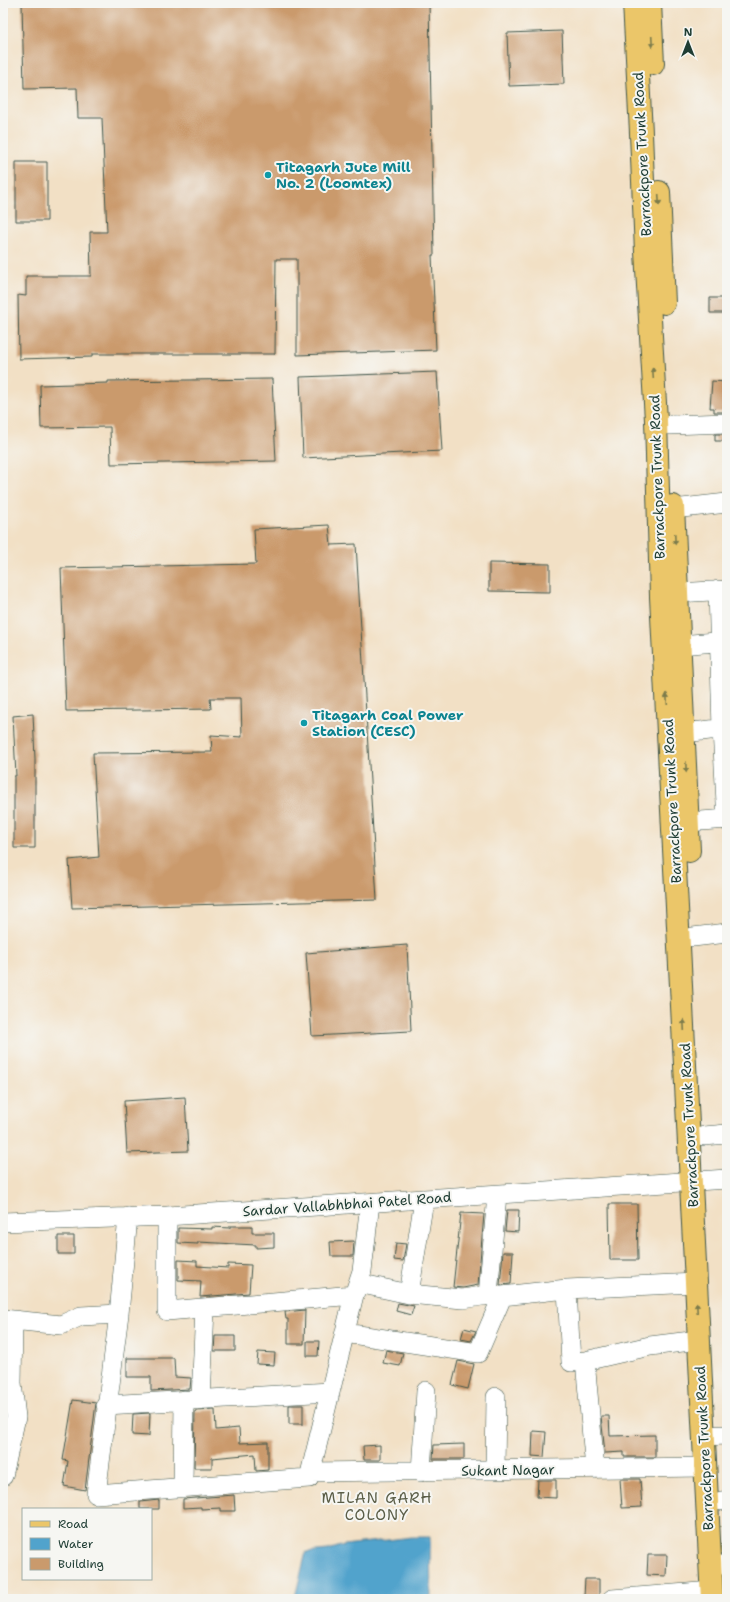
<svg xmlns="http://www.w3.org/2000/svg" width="730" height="1602" font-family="'Shantell Sans',sans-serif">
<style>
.water{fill:#51a3cc;stroke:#387080}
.building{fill:#ca9a6c}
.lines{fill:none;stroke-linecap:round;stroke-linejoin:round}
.minor-casing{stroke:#3f554a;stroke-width:20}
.major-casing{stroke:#3f554a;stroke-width:24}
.minor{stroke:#fff;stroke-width:19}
.major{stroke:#ebc669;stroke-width:22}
.oneway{fill:#7b7b4c}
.culture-dot{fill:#0f9aa8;stroke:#f6f6f2;stroke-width:1.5}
.labels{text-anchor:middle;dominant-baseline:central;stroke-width:4;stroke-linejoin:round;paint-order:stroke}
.street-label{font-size:14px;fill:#1f3d34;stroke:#f6f6f2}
.culture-label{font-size:14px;font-weight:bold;fill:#0d838f;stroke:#f6f6f2;text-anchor:start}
.neighbourhood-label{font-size:15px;letter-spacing:1px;fill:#5b5e48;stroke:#f6f6f2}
</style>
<rect width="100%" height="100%" fill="#f6f6f2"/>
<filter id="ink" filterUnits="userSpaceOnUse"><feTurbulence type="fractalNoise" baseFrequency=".025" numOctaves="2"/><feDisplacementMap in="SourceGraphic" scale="8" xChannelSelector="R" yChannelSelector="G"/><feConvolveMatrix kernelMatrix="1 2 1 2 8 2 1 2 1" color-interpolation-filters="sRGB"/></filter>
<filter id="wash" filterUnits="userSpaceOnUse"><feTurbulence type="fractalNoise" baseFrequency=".012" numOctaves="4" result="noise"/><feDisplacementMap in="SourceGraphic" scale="16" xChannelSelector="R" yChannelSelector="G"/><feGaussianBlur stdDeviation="0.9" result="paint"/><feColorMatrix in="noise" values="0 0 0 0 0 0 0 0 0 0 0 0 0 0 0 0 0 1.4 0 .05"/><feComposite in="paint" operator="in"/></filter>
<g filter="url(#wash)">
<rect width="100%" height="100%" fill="#f2e0c5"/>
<path class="water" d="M412,1537H430L431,1599H307L295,1597L306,1552L328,1550L344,1545Z"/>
<g id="blocks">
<path class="building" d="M22,3H429L434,255H432L436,350L297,355V259H276L275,354H92V357L19,359L18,295L26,296V276H91L90,232H107L102,118H78L77,88L24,89Z
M562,31L564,84L509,86L507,33Z
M16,162H47V221H16Z
M710,298H727V313H710Z
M437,372L442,451L303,458L300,377Z
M272,379L276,461L111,464L110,427L41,428L40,385L108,383V381Z
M712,381L727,382V412H714V408H710Z
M715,434H727V441H715Z
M329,525L331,545L356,544L377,900L72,908L69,860L99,857L93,753L212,752L211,735L242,737L241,698H210L211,709L66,711L61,568L256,564L254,529Z
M489,563L550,564V592L489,591Z
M33,714L35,759V848H14V776H16L13,716Z
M407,945L411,1031L312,1036L306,953Z
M185,1097L188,1151L127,1153L124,1101Z
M609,1204H637L638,1260H610Z
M507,1210H519L518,1232L505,1231Z
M461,1213L484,1214L478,1285L463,1288L453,1287Z
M230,1226H252V1233H274V1247L256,1248V1245L198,1242V1244L178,1243V1228L212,1229V1227L230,1228Z
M58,1236H74V1254H58Z
M354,1241L353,1256H331L330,1242Z
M396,1243L406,1244L403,1261L394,1260Z
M503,1252H513L511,1284L500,1285Z
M178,1260L197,1261V1266L228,1268V1264L251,1265L249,1293L200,1297L201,1281L178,1280Z
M398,1303L414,1306L411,1315L396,1311Z
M305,1310L304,1344H288V1319H286L285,1312Z
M464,1328L476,1331L471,1341L461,1339Z
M215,1336H235V1351H214Z
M307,1341H319L318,1356H307Z
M386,1350L403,1353L400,1366L383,1363Z
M258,1352L275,1353L274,1365L257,1364Z
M127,1358H174L175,1377L191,1378L190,1389L151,1391V1377H127Z
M458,1361L474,1364L468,1389L452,1385Z
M73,1400L96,1403L85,1490L64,1486L68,1461L63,1460Z
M289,1405H303V1424H289Z
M215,1410L216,1430L239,1428L240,1443L268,1442V1470L256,1471L255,1454L212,1458V1468H194L195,1411Z
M150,1413L149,1436L132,1435L133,1414Z
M601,1416H609L610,1436L655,1435V1457H624V1452L605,1453Z
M533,1431L546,1432L544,1457L532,1456Z
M464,1444V1459H433L434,1445Z
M380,1445V1460H364L363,1446Z
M620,1479H640L642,1507L622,1508Z
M538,1480H556V1498L537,1497Z
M234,1495L235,1511H221V1508L201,1509V1507L183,1508V1499Z
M159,1500V1509H140V1502Z
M648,1555H667L666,1576L647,1575Z
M585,1579H599V1596H584Z"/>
</g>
</g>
<g filter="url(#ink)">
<use href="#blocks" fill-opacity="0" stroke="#3f554a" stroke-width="1"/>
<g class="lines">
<g class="minor-casing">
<path id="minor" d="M670,425L727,423
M673,509L727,503
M718,590L722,729L727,821
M678,593L727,590
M680,645L727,641
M684,733L727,728
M688,822L727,819
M693,937L727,933
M704,1136L727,1134
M497,1195L488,1295L492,1297L567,1289L696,1283
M167,1216V1311L354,1295
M128,1217L119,1314L96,1494L309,1478L354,1295L362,1271L370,1203
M3,1222L167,1216L727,1179
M358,1283L409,1294L463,1299L488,1295
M567,1289L571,1362L585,1361L650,1346L699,1340
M409,1294L424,1200
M3,1319L61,1325L81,1316L119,1314
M345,1333L478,1353L502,1297
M585,1361L595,1469
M201,1399L205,1308
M106,1405L330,1392
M703,1436L727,1435
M495,1470L496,1397
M311,1472L705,1467
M421,1472L426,1391
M3,1476L16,1417L12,1383L13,1321
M183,1488L184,1400
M721,1501L727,1500
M710,1565H727
M612,1599L712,1591"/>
</g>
<g class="major-casing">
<path id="major" d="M634,3C639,86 643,169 646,252C649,308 653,364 656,420C658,479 659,538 661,597C678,931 696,1265 712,1599
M650,3L653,64
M659,192L664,303
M673,506L689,851"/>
</g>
<use href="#minor" class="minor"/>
<use href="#major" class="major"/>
</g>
<defs><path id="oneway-solid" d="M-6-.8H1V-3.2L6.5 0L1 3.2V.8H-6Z"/></defs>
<g class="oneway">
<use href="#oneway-solid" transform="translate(652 42) rotate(87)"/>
<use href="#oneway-solid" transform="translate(659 200) rotate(87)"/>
<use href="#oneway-solid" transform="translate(653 373) rotate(-93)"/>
<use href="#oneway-solid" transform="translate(675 539) rotate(87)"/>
<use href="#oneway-solid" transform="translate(667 699) rotate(-93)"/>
<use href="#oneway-solid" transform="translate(686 767) rotate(88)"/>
<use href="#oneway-solid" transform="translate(684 1025) rotate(-93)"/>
<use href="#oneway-solid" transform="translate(697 1308) rotate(-93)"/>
</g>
</g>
<g class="culture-dot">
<circle cx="268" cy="175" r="4"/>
<circle cx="304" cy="723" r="4"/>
</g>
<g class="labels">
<g class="street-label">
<text transform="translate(642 154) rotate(-93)">Barrackpore Trunk Road</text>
<text transform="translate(657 477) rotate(-92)">Barrackpore Trunk Road</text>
<text transform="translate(672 801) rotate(-93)">Barrackpore Trunk Road</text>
<text transform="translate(689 1125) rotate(-93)">Barrackpore Trunk Road</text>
<text transform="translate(347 1204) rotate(-4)">Sardar Vallabhbhai Patel Road</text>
<text transform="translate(704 1448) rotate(-93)">Barrackpore Trunk Road</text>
<text transform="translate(508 1470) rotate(-1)">Sukant Nagar</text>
</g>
<g class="culture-label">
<text x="276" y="167">Titagarh Jute Mill<tspan x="276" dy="16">No. 2 (Loomtex)</tspan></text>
<text x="312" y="715">Titagarh Coal Power<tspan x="312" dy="16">Station (CESC)</tspan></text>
</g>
<g class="neighbourhood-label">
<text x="377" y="1498">MILAN GARH<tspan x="377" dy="17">COLONY</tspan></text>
</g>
</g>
<rect width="730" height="1602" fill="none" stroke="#f6f6f2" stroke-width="16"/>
<rect x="22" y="1508" width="130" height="72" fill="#f6f6f2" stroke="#a0aca6"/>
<rect x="30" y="1521" width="20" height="6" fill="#ebc669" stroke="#a0aca6"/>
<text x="58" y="1528" font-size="12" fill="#1f3d34">Road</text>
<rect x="30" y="1538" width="20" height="12" fill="#51a3cc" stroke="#a0aca6"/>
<text x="58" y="1548" font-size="12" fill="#1f3d34">Water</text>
<rect x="30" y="1558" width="20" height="12" fill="#ca9a6c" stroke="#a0aca6"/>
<text x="58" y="1568" font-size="12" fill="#1f3d34">Building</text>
<g transform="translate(688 42)" stroke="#f6f6f2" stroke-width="3" paint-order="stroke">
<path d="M0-3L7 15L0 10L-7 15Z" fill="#1f3d34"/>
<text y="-6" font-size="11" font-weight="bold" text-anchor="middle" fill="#1f3d34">N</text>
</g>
</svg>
